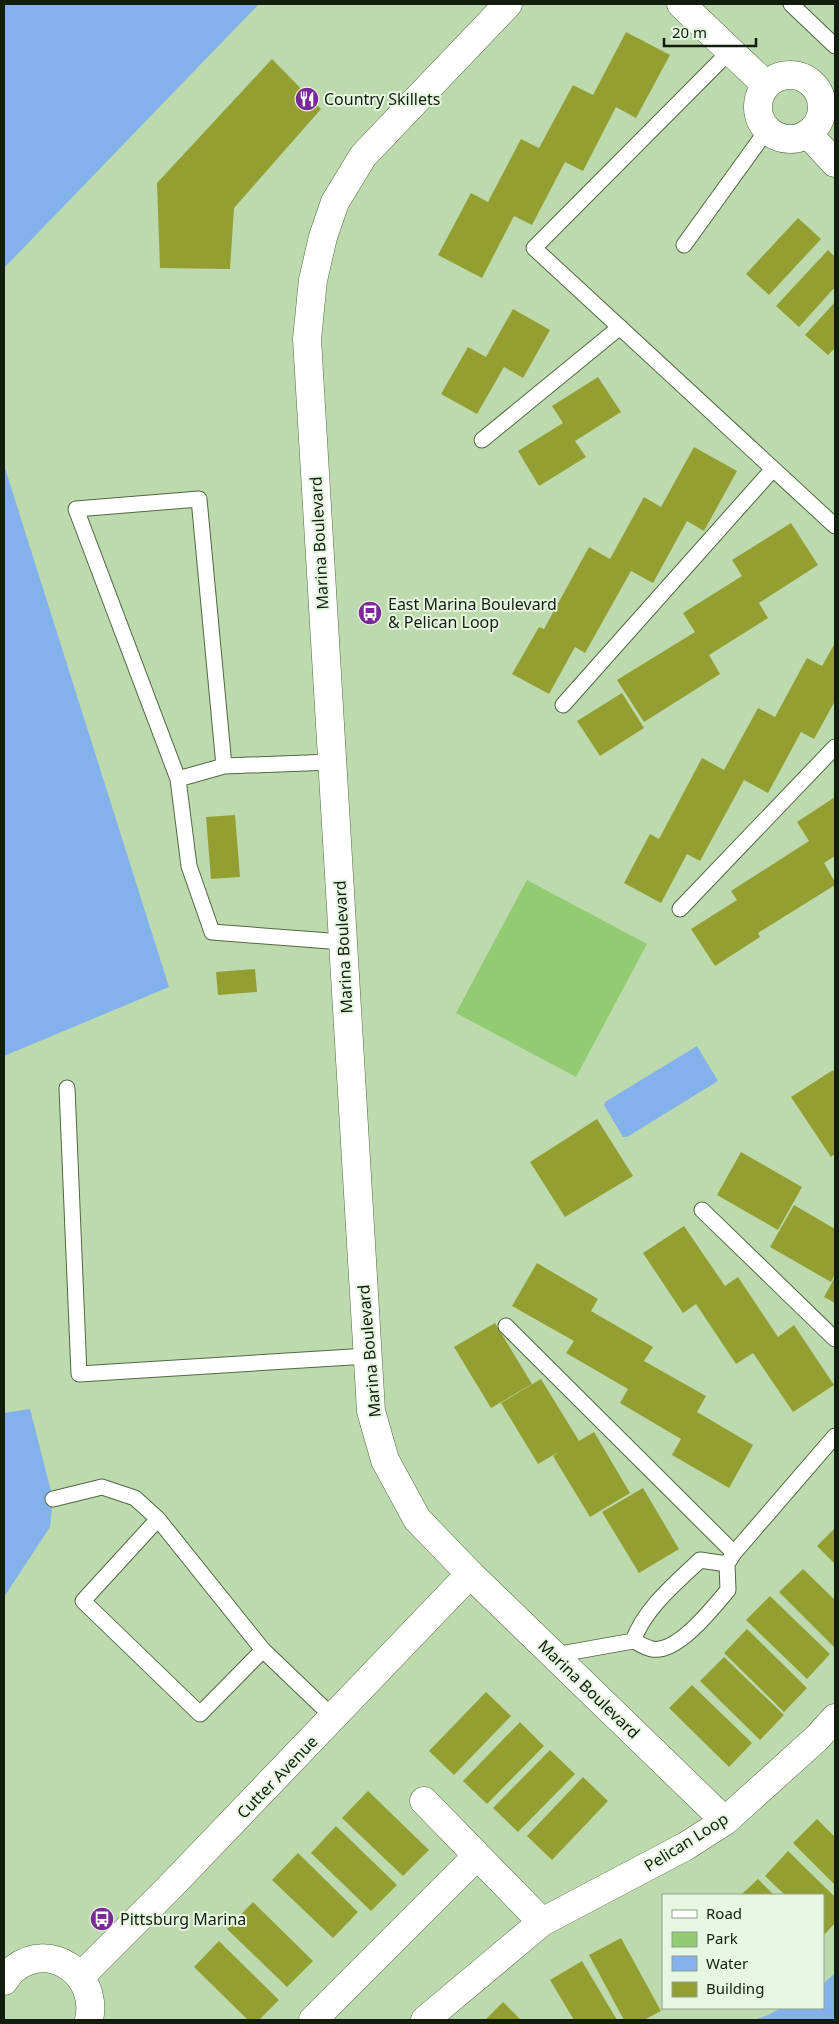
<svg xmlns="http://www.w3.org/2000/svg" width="839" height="2024" font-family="'Noto Sans',sans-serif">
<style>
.green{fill:#92cb71}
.water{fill:#83b1eb}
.building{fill:#949f31}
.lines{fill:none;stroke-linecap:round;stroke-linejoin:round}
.lane-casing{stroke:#506942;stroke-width:17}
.street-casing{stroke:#506942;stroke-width:29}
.secondary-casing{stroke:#506942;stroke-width:29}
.lane{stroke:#fff;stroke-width:15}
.street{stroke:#fff;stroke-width:28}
.secondary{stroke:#fff;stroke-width:28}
.labels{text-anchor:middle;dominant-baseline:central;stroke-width:4;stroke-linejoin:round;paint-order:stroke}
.poi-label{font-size:16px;fill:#121d0d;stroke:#e7f6e0;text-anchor:start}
.street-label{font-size:16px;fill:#121d0d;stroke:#e7f6e0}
</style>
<rect width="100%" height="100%" fill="#bddaae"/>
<path class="green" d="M527,880L647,944L576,1077L456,1013Z"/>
<path class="water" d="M4,4H259L4,268Z
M4,465L169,987L4,1056Z
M697,1046L718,1081L627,1137H623L604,1105L605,1102Z
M30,1409L53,1499L50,1527L4,1597V1413Z
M835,1973V2020H754L768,2015L781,2008H823V1984Z"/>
<path class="building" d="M626,32L670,55L636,118L616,107L583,171L565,162L532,225L514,216L482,278L438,255L471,193L488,202L521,139L539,148L573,85L593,95Z
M272,59L321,109L234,208L230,269L160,268L157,183Z
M798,218L821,239L769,295L746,274Z
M828,250L835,257V287L799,327L776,306Z
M835,302V348L828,355L805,335Z
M513,309L550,330L523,378L504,367L477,414L441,394L468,347L486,357Z
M598,377L621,412L575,441L586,457L539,486L518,451L563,423L552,406Z
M694,447L737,471L704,531L687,521L653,583L631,571L585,653L575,647L549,694L512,674L539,627L544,629L589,547L610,559L644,497L661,507Z
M791,523L818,565L759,603L768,618L709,655L720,674L644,722L617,680L695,632L683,613L742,576L732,560Z
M835,643V701L814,739L801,732L768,793L744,780L700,861L687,854L661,903L624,883L650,834L659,839L702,758L724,770L758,708L775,717L807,658L822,666Z
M622,693L644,728L600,756L577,721Z
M835,797V856L824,863L835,882V885L758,933L760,937L715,966L691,929L737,900L731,891L809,841L797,822Z
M235,815L240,877L211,879L206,817Z
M255,969L257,992L218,995L216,972Z
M833,1070L835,1074V1154L831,1157L791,1097Z
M597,1119L633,1176L565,1217L530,1162Z
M741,1152L802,1187L778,1230L717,1195Z
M794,1205L835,1229V1274L831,1282L770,1247Z
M684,1226L725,1286L738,1277L778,1337L794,1325L834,1385L793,1412L753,1353L736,1364L696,1304L683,1313L643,1253Z
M537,1263L598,1299L591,1311L653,1347L644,1361L706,1396L697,1412L753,1445L729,1488L672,1455L681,1439L620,1403L628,1389L566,1353L574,1341L512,1306Z
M835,1277V1303L824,1297Z
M495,1323L532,1384L491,1408L454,1347Z
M541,1379L579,1441L594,1432L630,1493L590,1517L553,1456L560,1451L538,1464L501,1403Z
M643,1488L679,1549L639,1573L602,1512Z
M835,1528V1564L817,1546Z
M803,1569L835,1600V1648L779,1592Z
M770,1596L830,1654L807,1679L746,1620Z
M747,1629L807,1688L784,1712L724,1653Z
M724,1657L784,1715L760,1740L700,1681Z
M692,1685L752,1743L729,1767L669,1708Z
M486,1692L511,1716L454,1775L429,1751Z
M520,1722L544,1746L487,1804L463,1781Z
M550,1750L575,1774L518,1832L493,1808Z
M583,1777L608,1801L552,1860L527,1836Z
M368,1791L429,1850L403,1876L342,1818Z
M817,1819L835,1837V1885L793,1843Z
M336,1826L397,1885L371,1911L311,1853Z
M788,1851L835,1897V1923L825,1934L823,1932V1895H785L765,1876Z
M298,1853L358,1912L333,1938L272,1880Z
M758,1879L774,1895H741Z
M253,1902L313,1961L287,1987L227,1929Z
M621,1938L661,2011L644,2020H624L589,1955Z
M219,1941L279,2000L259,2020H248L194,1967Z
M582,1961L617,2020H574L550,1980Z
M503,2002L521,2020H485Z"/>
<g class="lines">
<g class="lane-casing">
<path id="lane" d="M791,4L835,46
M731,50L534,248L835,526
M684,245L767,130
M482,440L620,327
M563,705L773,469
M224,766L199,499L76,509L178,779L224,766L332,762
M178,779L189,866L212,932L343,942
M680,909L835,747
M67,1088L79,1374L368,1356
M702,1210L835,1339
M506,1326L734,1553
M53,1499L102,1487L135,1498L158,1519
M727,1564L700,1560C675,1584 645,1608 633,1641C639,1643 646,1648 652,1649C677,1654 713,1608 728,1590L727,1564L734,1553L835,1436
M263,1650L158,1519L83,1601L200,1714L263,1650L334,1718
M555,1655L633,1641"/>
</g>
<g class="street-casing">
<path id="street" d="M681,4L766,85
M758 107a32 32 0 1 1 64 0a32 32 0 1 1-64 0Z
M808,134L835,163
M424,1801L542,1922
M81,1976L168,1889L470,1574L725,1821
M4,1981C7,1977 10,1972 14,1969C50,1940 99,1974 89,2020
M313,2020L477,1856
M425,2020L542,1922L686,1846L725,1821L817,1738L835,1718"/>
</g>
<g class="secondary-casing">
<path id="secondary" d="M470,1574L417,1519L385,1460L371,1411L307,339L313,280L323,237L335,202L363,156L508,4"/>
</g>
<use href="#lane" class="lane"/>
<use href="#street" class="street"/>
<use href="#secondary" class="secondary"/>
</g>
<defs>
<g id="restaurant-disc" transform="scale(1.25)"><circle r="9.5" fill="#7a2999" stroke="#e7f6e0"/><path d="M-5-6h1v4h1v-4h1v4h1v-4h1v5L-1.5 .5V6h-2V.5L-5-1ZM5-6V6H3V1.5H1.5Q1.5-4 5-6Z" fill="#fff"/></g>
<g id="bus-disc" transform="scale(1.25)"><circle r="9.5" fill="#7a2999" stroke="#e7f6e0"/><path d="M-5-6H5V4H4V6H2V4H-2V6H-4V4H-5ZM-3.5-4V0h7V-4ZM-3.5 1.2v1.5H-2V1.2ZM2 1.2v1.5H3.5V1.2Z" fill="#fff"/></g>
</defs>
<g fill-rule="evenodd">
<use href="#restaurant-disc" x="307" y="99"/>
<use href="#bus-disc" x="370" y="613"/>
<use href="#bus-disc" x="102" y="1919"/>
</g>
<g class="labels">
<g class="poi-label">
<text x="324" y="99">Country Skillets</text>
<text x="388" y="604">East Marina Boulevard<tspan x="388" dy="18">&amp; Pelican Loop</tspan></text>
<text x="120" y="1919">Pittsburg Marina</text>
</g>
<g class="street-label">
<text transform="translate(319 543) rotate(-93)">Marina Boulevard</text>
<text transform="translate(343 947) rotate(-93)">Marina Boulevard</text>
<text transform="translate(369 1351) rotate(-95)">Marina Boulevard</text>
<text transform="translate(589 1689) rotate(44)">Marina Boulevard</text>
<text transform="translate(277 1777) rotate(-46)">Cutter Avenue</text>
<text transform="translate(686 1842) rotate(-32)">Pelican Loop</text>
</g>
</g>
<rect width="839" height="2024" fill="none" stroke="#121d0d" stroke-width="10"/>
<rect x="662" y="1894" width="162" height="115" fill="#e7f6e0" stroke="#929f8c"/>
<rect x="672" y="1910" width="25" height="8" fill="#ffffff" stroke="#929f8c"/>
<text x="706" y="1919" font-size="15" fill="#121d0d">Road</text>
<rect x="672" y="1932" width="25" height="15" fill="#92cb71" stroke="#929f8c"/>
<text x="706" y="1944" font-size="15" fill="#121d0d">Park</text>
<rect x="672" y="1956" width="25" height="15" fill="#83b1eb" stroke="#929f8c"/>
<text x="706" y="1969" font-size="15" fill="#121d0d">Water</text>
<rect x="672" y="1982" width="25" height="15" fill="#949f31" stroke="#929f8c"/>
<text x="706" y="1994" font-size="15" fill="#121d0d">Building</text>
<path d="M664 38v8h92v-8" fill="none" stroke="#121d0d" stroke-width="2.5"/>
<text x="672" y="38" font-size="15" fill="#121d0d" stroke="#e7f6e0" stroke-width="4" paint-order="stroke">20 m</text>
</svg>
